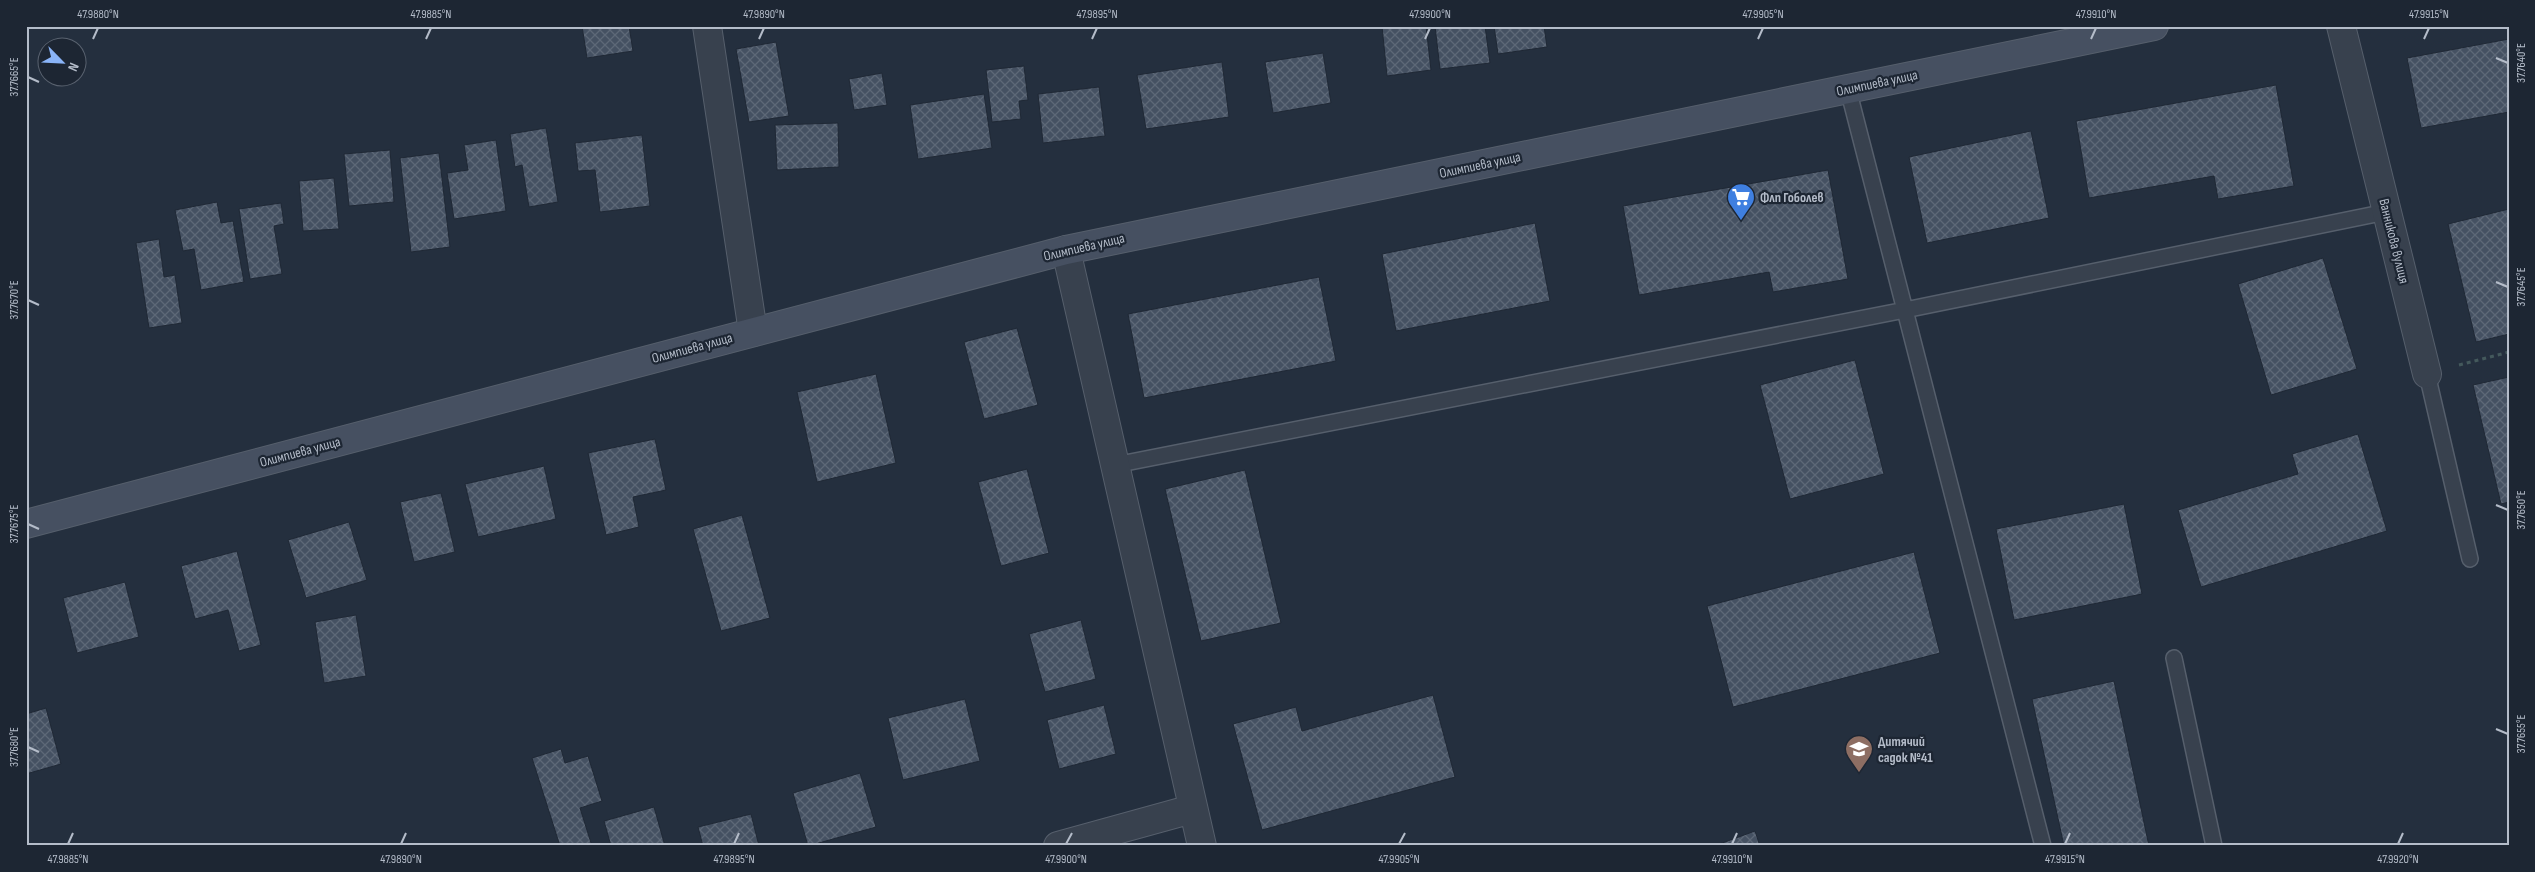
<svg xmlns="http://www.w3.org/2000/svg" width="2535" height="872" font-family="'Sofia Sans Condensed',sans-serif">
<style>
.building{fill:url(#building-cross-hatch);stroke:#1f2835}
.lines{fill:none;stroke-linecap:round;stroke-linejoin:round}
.service-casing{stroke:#565f6c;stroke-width:18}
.minor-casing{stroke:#565f6c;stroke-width:30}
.secondary-casing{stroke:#565f6c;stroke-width:30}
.path{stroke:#44595c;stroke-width:3;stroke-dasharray:4 4;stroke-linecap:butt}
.service{stroke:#38414e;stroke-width:15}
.minor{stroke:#38414e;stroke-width:28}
.secondary{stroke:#465061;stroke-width:28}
.ticks{fill:none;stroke:#b4bcc9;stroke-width:2}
.labels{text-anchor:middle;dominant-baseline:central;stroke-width:4.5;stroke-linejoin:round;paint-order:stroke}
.street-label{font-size:14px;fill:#b4bcc9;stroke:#1d2633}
.poi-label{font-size:14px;font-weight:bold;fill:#b4bcc9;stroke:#1d2633;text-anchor:start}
.neatline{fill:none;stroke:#b4bcc9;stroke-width:2}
.ticks-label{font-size:12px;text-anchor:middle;fill:#b4bcc9}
</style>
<defs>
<pattern id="building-cross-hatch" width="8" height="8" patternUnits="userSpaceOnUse" patternTransform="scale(1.25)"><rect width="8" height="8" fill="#455162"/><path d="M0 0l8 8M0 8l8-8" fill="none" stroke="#5d6877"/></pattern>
</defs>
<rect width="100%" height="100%" fill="#242f3e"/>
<path class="building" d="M582,26H629L633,51L587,58Z
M1382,26H1426L1431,70L1387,76Z
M1435,26H1485L1490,63L1440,69Z
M1494,26H1544L1547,47L1498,54Z
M2509,39V112L2421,128L2407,58Z
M776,42L789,116L749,122L736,49Z
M1323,53L1331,103L1273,113L1265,62Z
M1222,62L1229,117L1146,129L1137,75Z
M1024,66L1028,100L1019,101L1021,119L992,122L986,70Z
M882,73L887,105L854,110L849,79Z
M2276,85L2294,186L2218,199L2214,176L2089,198L2076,121Z
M1099,87L1105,136L1043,143L1038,94Z
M984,94L992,148L918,159L910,105Z
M838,123L839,167L777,170L775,125Z
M546,128L558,202L529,207L522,165L515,167L510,134Z
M2031,131L2049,218L1927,243L1909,157Z
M642,135L650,206L600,212L595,170L578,171L575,143Z
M496,140L506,211L454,219L447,173L468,170L464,145Z
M390,150L394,202L349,206L344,154Z
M439,153L450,247L411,252L400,158Z
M1828,170L1848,279L1773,292L1769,272L1639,295L1623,206Z
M334,178L339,229L303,231L299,181Z
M217,202L221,223L233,221L244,282L201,290L194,249L183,251L175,210Z
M281,203L284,224L274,226L282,274L250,279L239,209Z
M2509,209V334L2476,342L2448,224Z
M1535,223L1550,301L1396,331L1382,254Z
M159,239L164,277L175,275L182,323L149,328L136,243Z
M2323,258L2357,369L2271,395L2238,284Z
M1319,277L1336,361L1144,398L1128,314Z
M1017,328L1038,405L984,419L964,342Z
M1855,360L1884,474L1790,499L1760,385Z
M876,374L896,463L817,482L797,392Z
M2509,377V502L2501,504L2473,385Z
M2358,434L2387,531L2201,587L2178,510L2298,474L2292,454Z
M655,439L666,490L633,497L639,527L606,535L588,453Z
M544,466L556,519L478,537L465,484Z
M1027,469L1049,553L1001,566L978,482Z
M1245,470L1281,623L1201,641L1165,489Z
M441,493L455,552L414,562L400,502Z
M2124,504L2142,594L2014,620L1996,529Z
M742,515L770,618L721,631L693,529Z
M349,522L367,580L306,598L288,540Z
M237,551L261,645L239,651L228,610L195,619L181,566Z
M1914,552L1940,653L1733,707L1707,606Z
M125,582L139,637L77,653L63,598Z
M356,615L366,676L324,683L315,622Z
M1081,620L1096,679L1045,692L1029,634Z
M2114,681L2149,846H2064L2032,699Z
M1433,695L1455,777L1262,830L1233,724L1296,707L1302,731Z
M965,699L980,761L903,780L888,718Z
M1104,705L1116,754L1059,769L1047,720Z
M46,708L61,764L26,774V714Z
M561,749L565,763L588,756L602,801L580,808L592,846H560L532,758Z
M860,773L876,827L808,846L793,793Z
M654,807L665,846H611L604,821Z
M751,814L759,846H703L698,827Z
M1755,831L1760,846H1714Z"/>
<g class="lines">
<g class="service-casing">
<path id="service" d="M1848,89L2043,846
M2427,374L2470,559
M1115,465L1905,310L2386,212
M2174,658L2214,846"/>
</g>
<g class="minor-casing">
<path id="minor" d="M707,26L753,332
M2341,26L2427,374
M1066,250L1202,846
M1058,846L1192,809"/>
</g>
<g class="secondary-casing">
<path id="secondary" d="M26,524L1066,250L2154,26"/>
</g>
<path class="path" d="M2459,365L2509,352"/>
<use href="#service" class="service"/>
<use href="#minor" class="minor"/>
<use href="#secondary" class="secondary"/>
</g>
<path class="ticks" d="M93,39L98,28M426,39L431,28M759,39L764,28M1092,39L1097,28M1425,39L1430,28M1758,39L1763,28M2091,39L2096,28M2424,39L2429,28M2496,58L2508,63M28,77L39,82M2496,282L2508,287M28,300L39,305M2496,505L2508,510M28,524L39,529M2496,729L2508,734M28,747L39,752M68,844L73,833M401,844L406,833M734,844L739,833M1066,844L1072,833M1399,844L1405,833M1732,844L1737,833M2065,844L2070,833M2398,844L2403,833"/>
<defs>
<g id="supermarket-pin" transform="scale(1.4375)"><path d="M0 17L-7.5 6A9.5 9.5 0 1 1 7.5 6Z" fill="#3f7fe0" stroke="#1d2633"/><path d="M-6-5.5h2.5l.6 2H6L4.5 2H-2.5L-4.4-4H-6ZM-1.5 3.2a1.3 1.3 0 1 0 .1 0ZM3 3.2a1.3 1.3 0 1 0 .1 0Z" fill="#fff"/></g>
<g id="school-pin" transform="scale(1.4375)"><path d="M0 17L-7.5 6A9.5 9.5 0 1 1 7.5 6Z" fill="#8d6e63" stroke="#1d2633"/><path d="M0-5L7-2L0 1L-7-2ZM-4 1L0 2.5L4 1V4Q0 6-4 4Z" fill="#fff"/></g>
</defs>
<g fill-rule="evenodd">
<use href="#supermarket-pin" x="1741" y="197"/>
<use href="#school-pin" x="1859" y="749"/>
</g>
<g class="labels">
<g class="street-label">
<text transform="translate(1877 83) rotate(-12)">Олимпиева улица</text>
<text transform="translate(1480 165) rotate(-12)">Олимпиева улица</text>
<text transform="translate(2394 241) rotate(76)">Ванникова вулиця</text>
<text transform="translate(1084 247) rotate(-13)">Олимпиева улица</text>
<text transform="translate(692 348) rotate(-15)">Олимпиева улица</text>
<text transform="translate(300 452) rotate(-15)">Олимпиева улица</text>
</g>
<g class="poi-label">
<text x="1760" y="197">Флп Гоболев</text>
<text x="1878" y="741">Дитячий<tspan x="1878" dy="16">садок №41</tspan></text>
</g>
</g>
<rect width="2535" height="872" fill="none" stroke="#1d2633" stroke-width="55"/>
<g transform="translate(62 62) rotate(114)"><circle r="24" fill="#1d2633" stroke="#59626f"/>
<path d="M0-4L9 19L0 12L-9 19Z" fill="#8ab4f8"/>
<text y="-8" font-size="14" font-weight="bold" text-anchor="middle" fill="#b4bcc9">N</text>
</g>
<rect x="28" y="28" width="2480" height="816" class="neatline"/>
<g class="ticks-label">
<text x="98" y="18">47.9880°N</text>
<text x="431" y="18">47.9885°N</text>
<text x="764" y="18">47.9890°N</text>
<text x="1097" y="18">47.9895°N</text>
<text x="1430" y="18">47.9900°N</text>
<text x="1763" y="18">47.9905°N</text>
<text x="2096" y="18">47.9910°N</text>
<text x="2429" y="18">47.9915°N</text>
<text transform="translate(2521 63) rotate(-90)" y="4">37.7640°E</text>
<text transform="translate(14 77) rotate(-90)" y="4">37.7665°E</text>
<text transform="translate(2521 287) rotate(-90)" y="4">37.7645°E</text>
<text transform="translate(14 300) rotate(-90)" y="4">37.7670°E</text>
<text transform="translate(2521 510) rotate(-90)" y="4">37.7650°E</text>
<text transform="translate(14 524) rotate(-90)" y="4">37.7675°E</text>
<text transform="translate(2521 734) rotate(-90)" y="4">37.7655°E</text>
<text transform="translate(14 747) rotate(-90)" y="4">37.7680°E</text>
<text x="68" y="863">47.9885°N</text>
<text x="401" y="863">47.9890°N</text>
<text x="734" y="863">47.9895°N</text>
<text x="1066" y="863">47.9900°N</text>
<text x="1399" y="863">47.9905°N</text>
<text x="1732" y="863">47.9910°N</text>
<text x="2065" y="863">47.9915°N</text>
<text x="2398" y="863">47.9920°N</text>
</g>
</svg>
